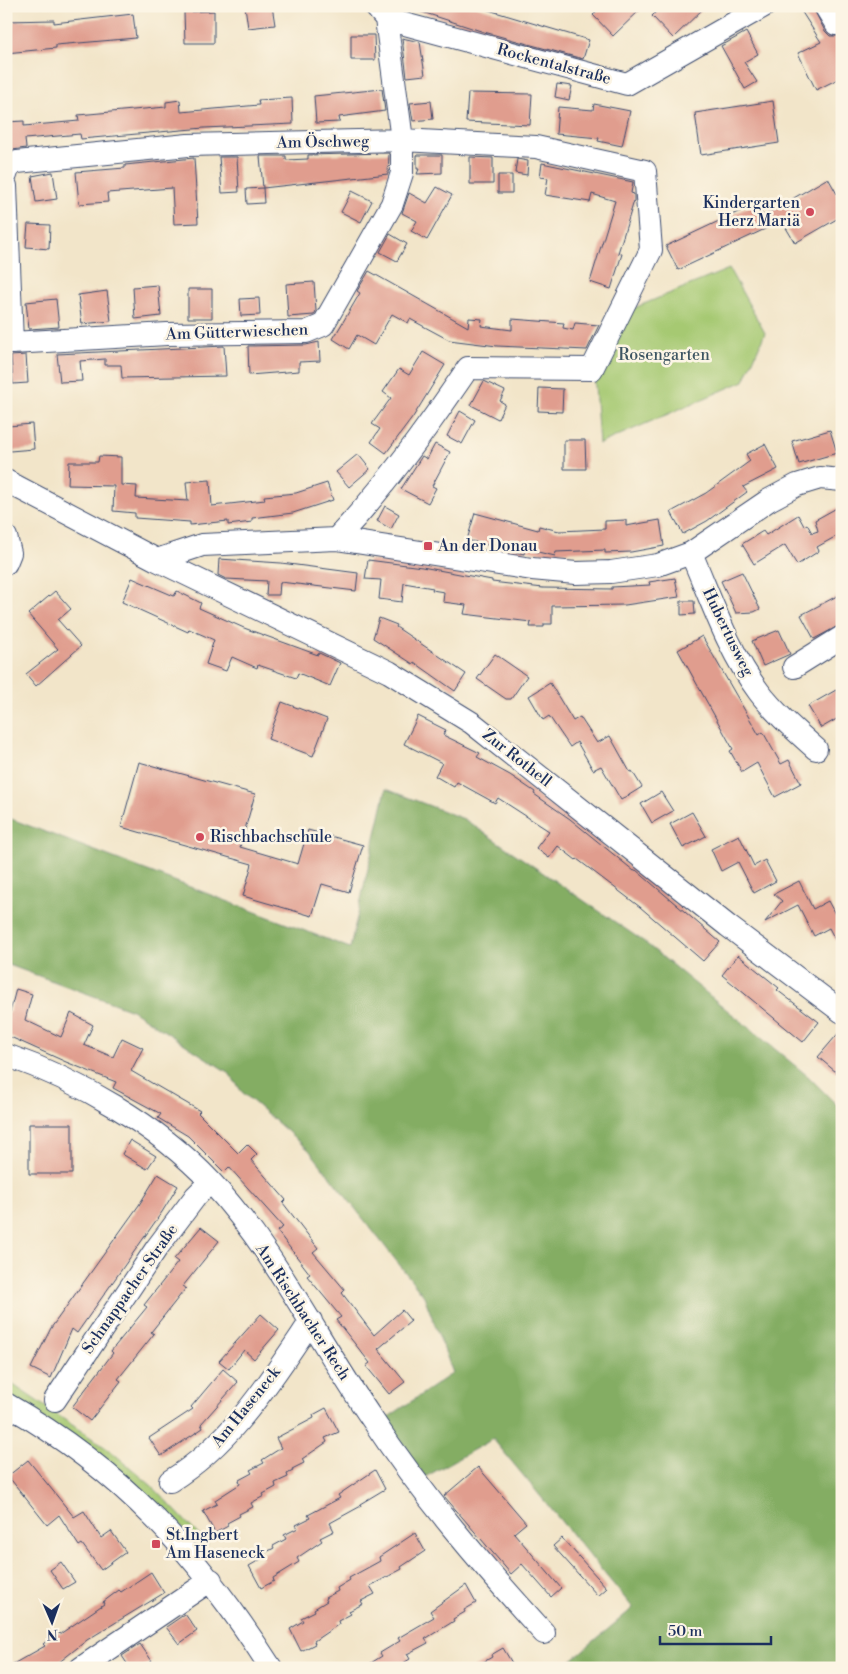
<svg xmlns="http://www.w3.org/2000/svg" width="848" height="1674" font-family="'Libre Bodoni',serif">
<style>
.green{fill:#a6c972;stroke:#607c68}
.forest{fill:#84ad64;stroke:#506e61}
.building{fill:#e09d8e}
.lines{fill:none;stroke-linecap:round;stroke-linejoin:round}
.minor-casing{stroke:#3b4a6e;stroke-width:24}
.minor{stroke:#fff;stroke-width:22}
.poi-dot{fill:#d1495b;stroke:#fcf5e5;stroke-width:2}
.labels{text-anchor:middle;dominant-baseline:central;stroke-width:5;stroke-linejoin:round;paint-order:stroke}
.street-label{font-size:16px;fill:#1b2f5e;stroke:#fcf5e5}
.poi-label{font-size:16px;fill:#1b2f5e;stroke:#fcf5e5;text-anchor:start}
.park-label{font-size:16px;fill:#3e5663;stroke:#fcf5e5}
</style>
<rect width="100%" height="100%" fill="#fcf5e5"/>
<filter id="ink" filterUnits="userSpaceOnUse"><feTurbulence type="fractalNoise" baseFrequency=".02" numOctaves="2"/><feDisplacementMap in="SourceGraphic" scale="10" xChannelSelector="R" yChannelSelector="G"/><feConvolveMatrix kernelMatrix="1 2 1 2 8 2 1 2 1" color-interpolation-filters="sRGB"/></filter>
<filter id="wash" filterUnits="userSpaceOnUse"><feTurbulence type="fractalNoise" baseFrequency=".0096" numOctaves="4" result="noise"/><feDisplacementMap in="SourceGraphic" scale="20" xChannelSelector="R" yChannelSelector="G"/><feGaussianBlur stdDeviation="1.12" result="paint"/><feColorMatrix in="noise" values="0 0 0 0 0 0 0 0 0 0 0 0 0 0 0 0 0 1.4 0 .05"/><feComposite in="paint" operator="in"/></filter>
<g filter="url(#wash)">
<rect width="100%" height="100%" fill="#f2e5c9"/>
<path class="green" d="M729,269L765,333L744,381L599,444L594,371L622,313Z
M6,1380L112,1452L153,1487L208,1545L203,1548L153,1501L104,1460L6,1396Z"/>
<path class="forest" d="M386,789L464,819L643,941L809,1077L842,1110V1668H562L633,1608L493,1439L425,1477L384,1420L453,1373L424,1296L309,1150L242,1092L229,1073L132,1010L6,964V817L350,948Z"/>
<g id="blocks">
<path class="building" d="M245,6H272L275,25L248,28Z
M414,6H475L589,40L583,59L484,32L413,9Z
M602,6H644L613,36L593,15Z
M662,6H706L673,38L652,16Z
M798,6H812L825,31L830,36H842V77L816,90L798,53L821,42Z
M214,11V43H185L184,12Z
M133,14L136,38L56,45V48L6,53V21L54,20V23Z
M746,32L758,54L744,62L757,82L745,89L721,46Z
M351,35H374L375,60H351Z
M402,38L420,42L425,75L407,77Z
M557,84L572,86L569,100L555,97Z
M382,89L385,111L339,117L340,122L316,123L314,96Z
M468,93L532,94L530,125L466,122Z
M292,98L293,124L204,128L81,139L80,134L25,139L26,148L6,151V122L24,121V126L79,121L78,115L166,107V102L180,100L181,112L259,105L258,100Z
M431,101L433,119L413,121L410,103Z
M773,101L779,143L701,155L695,113Z
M594,104L630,111L622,146L598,141L599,138L556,134L558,107L593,110Z
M389,153L388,174L263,188L260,156H286V160L308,159V155Z
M417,155H442V173L417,174L419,169H417Z
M219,157H237L239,192L222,193Z
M470,157L493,158V184H470Z
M194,158L198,223L174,224L172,188L107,193L108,202L79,204L76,172L125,168V165Z
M517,159L528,161L527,175L515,173Z
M542,163L633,182L631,193L634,194V201L618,253L622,254L611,289L590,282L615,201L592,194L590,202L545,195L548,178L540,177Z
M53,172L57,199L36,202L32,176Z
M498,175H512V193H498Z
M828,178L842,203V216L795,243L782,221L678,270L666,246L757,203L763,216Z
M437,187L452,195L427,240L411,231L417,221L402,213L409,193L427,203Z
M263,188L264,203L247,204L246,189Z
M352,191L372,201L361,222L341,212Z
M28,224L50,225L49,249L26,247Z
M390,234L407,244L397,261L380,252Z
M369,271L468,327L469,318L482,319L481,326L512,330V319L564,323L563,328L573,330L575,323L599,325L587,350L497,346L449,340L410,319L408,323L392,314L374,345L357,335L349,349L333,339L360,293L357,291Z
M314,282L316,311L314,315L288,317L286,284Z
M158,285L161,316L135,319L133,287Z
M188,289H212V318H188Z
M107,291L111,321L82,324L78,295Z
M259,298L260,315L241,316L240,299Z
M56,299L59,327L29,329L26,302Z
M319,342L320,361L299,362V371L249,375L248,346L306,345Z
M224,346L226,376L122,378L121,365H105V359L80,361L82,381L60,382L57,354Z
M423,352L445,365L413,417L386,453L371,442L380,429L372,424L391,398L383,392L399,369L409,375Z
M26,355L28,383L13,384L11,356Z
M484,381L505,391L500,401L505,404L498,419L471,405Z
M539,388L563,389L562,412L538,411Z
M460,411L475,420L462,444L447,436Z
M32,424L34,449L10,451L8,426Z
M830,430L837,453L799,464L792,441Z
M564,440H585L586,469H564Z
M435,444L450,452L432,486L436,488L428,503L401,489L422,456L427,459Z
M765,444L778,469L743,487L747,492L707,521L683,534L671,512L706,493L750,461L746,454Z
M358,454L370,469L349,487L336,472Z
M99,456L121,457V485L137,486L136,498L188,501L186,482L210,480L212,506L265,500L264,496L296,493L327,483L333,500L293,513L252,518V522L228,525V521L190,525V522L135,518V513L113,511L114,486L68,485L69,462H98Z
M842,505V533L817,547L819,551L797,565L785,545L754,564L742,544L763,531L766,535L798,515L804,526L807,524L812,533L818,531L815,520Z
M385,506L399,514L391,529L377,521Z
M475,513L538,530L539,526L559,531L605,529V521L626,520V526L660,520L664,546L631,552L605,553V550L556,552L555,556L525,549L524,554L467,540Z
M219,559L281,563L358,573L356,591L280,582L279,595H266L267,581L226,579L218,575Z
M368,560L422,567L492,580V582L543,588L612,589V587L650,585L649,582L675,578L679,597L625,605L552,606V624H544V627H530L531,622L464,614L466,605L443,602L444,592L432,590L433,588L404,583L402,602L379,599L381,580L365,579Z
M742,572L760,609L754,612L736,613L721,581Z
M132,578L174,596L177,591L201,603L199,608L244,628L318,655L319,653L340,663L330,686L298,673L296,678L258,665L257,668L232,657L226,671L206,664L214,640L189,629L188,632L122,602Z
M55,591L71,609L58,620L81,646L36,686L26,674L58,649L28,614Z
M837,596L842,604V624L814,639L801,615Z
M681,601H694L695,614L681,615Z
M379,618L397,625L396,627L466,674L455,691L414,662L413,664L373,638Z
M779,630L790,654L763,666L752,641Z
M702,636L759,735L763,732L781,764L789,760L801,783L775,797L757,763L742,772L730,751L733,749L678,650Z
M495,654L527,676L511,699H506L477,679Z
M550,683L573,721L580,717L597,743L610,736L630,772L632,771L642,787L621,800L601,766L593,770L577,742L570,747L549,716L543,720L529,696Z
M836,690L842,699V716L821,728L808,706Z
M282,702L327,719L313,756L268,739Z
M418,716L446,730L443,735L480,753L477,757L510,775L535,792L534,794L570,819L634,871L636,870L720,942L703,961L640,907L577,859L576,860L558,846L549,858L536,848L549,831L498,798L495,803L457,782L454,787L435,776L442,763L404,744Z
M139,762L255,794L240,847L298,864L308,830L363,845L349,892L322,884L312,916L243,896L252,864L121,827Z
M661,792L673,811L652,823L641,804Z
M692,812L706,836L683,848L670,824Z
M739,835L754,866L765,860L776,881L754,893L738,862L721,871L711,849Z
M799,881L813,909L828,901L842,927V953L829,928L814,936L798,905L765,922L782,901L774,894Z
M738,955L779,988L777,990L819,1022L803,1042L722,975Z
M16,989L32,994L25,1020L42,1028L61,1037L71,1013L93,1025L84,1045L113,1057L122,1038L143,1048L131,1071L200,1111L198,1113L238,1153L247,1144L257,1154L251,1160L286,1200L283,1203L318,1248L313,1252L345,1290L342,1293L374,1335L402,1310L411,1321L378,1349L405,1382L389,1394L366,1366L370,1363L336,1320L341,1317L307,1276L310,1274L277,1231L283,1227L229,1167L224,1172L188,1136L158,1118L161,1114L113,1088L116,1082L66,1062L6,1035V1011L10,1012Z
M842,1029V1077L818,1057Z
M29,1124H72V1174H29Z
M130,1140L156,1156L147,1169L122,1154Z
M158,1174L178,1186L162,1212L77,1333L72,1329L51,1378L31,1368L51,1328L139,1205Z
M201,1227L219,1241L183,1286L186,1288L151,1332L154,1334L118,1379L121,1381L90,1421L72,1407L113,1353L111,1351L147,1307L144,1305L178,1262L174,1259Z
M261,1314L279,1330L254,1359L244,1350L229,1369L219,1361Z
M223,1369L238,1382L201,1424L203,1428L161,1456L149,1438L193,1409L191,1407Z
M326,1408L339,1432L325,1438L327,1442L302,1459L304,1463L292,1469L293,1471L287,1474L288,1477L275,1483L276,1487L263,1494L264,1496L251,1503L253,1507L239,1514L240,1516L227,1523L228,1526L215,1533L203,1511L217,1504L215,1500L240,1484L239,1480L252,1473L250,1470L264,1463L262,1460L281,1448L276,1438L314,1418L313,1415Z
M28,1460L74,1517L84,1511L101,1538L111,1531L126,1552L101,1570L82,1544L79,1546L59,1515L47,1525L8,1476Z
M478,1467L526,1523L514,1533L561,1588L551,1597L522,1564L511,1574L444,1496Z
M375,1470L385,1489L360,1504L361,1506L330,1523L334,1531L320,1538L322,1541L297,1558L299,1562L273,1578L274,1581L261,1588L249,1566L263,1558L261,1555L274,1548L273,1546L286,1539L284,1535L298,1528L296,1525L310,1518L308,1515L340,1498L338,1495Z
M415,1533L425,1551L401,1567L402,1569L370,1586L375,1594L361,1601L363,1604L349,1611L351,1614L338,1621L339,1624L314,1641L315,1644L301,1651L290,1629L303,1621L301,1618L315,1611L314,1609L327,1601L325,1598L338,1591L337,1588L350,1580L349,1578L380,1561L379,1557Z
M562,1538L607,1588L598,1596L553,1546Z
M61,1562L75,1582L63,1589L50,1570Z
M151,1572L164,1593L87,1640L52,1668H6L45,1646L43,1644L58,1632L60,1634L104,1604L103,1602L119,1590L121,1592Z
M466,1585L476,1603L464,1610L465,1612L453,1619L454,1621L425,1639L428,1643L407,1654L410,1659L395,1668H363L382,1656L380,1653L400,1641L398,1638L434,1617L430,1611Z
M185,1614L197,1631L179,1644L166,1627Z
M140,1644L152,1661L142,1668H130L122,1656Z
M503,1648L515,1668H473L492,1657L491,1655Z"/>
</g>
</g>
<g filter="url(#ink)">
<use href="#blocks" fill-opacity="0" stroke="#3b4a6e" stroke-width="1"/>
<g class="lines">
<g class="minor-casing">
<path id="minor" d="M825,6L836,24
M386,19L627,84L764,6
M6,175L9,166L17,162L188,145L402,140L536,147L645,171L651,250L592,369L468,368C427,428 386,486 336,539
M6,186L12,343
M6,341L12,343L167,334L306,332L323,325L392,204L402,173V140L386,19L375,6
M6,481L157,560L389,672L472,723L728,926L842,1012
M6,537L10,553L6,563
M691,553C711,599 728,651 759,692C775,713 796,731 816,749
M157,560L202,545L336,539L532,569L576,573L611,572L658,565L691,553L769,500L797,485L820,478L842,480
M794,667L842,637
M6,1055C80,1081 157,1125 211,1182C276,1252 318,1341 372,1419C423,1496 482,1565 544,1633
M55,1400L156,1249L196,1196L210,1182
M6,1404C123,1471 199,1555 271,1668
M170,1481C232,1443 271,1380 311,1321
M81,1668L211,1580"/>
</g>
<use href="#minor" class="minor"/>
</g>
</g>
<g class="poi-dot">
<circle cx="810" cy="212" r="5"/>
<rect x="423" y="541" width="10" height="10" rx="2.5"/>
<circle cx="200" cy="837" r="5"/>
<rect x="151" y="1539" width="10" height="10" rx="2.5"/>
</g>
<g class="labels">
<g class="street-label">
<text transform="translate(554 64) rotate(15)">Rockentalstraße</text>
<text transform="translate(323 142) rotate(-1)">Am Öschweg</text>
<text transform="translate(237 332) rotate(-2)">Am Gütterwieschen</text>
<text transform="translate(728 632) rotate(64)">Hubertusweg</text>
<text transform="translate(517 758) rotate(38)">Zur Rothell</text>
<text transform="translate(130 1289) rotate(-55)">Schnappacher Straße</text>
<text transform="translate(303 1312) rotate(57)">Am Rischbacher Rech</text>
<text transform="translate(246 1407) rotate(-51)">Am Haseneck</text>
</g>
<g class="poi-label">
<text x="800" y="203" text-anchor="end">Kindergarten<tspan x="800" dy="18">Herz Mariä</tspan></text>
<text x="438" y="546">An der Donau</text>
<text x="210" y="837">Rischbachschule</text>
<text x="166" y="1535">St.Ingbert<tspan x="166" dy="18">Am Haseneck</tspan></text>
</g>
<g class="park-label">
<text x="664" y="355">Rosengarten</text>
</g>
</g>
<rect width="848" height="1674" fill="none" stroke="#fcf5e5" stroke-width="25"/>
<g transform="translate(52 1622) rotate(178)" stroke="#fcf5e5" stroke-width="4" paint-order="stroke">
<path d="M0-4L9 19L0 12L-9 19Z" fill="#1b2f5e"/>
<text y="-8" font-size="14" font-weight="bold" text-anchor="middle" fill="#1b2f5e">N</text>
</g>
<path d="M660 1636v8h111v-8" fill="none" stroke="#1b2f5e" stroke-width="2.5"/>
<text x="668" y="1636" font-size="15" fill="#1b2f5e" stroke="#fcf5e5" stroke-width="4" paint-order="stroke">50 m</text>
</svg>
